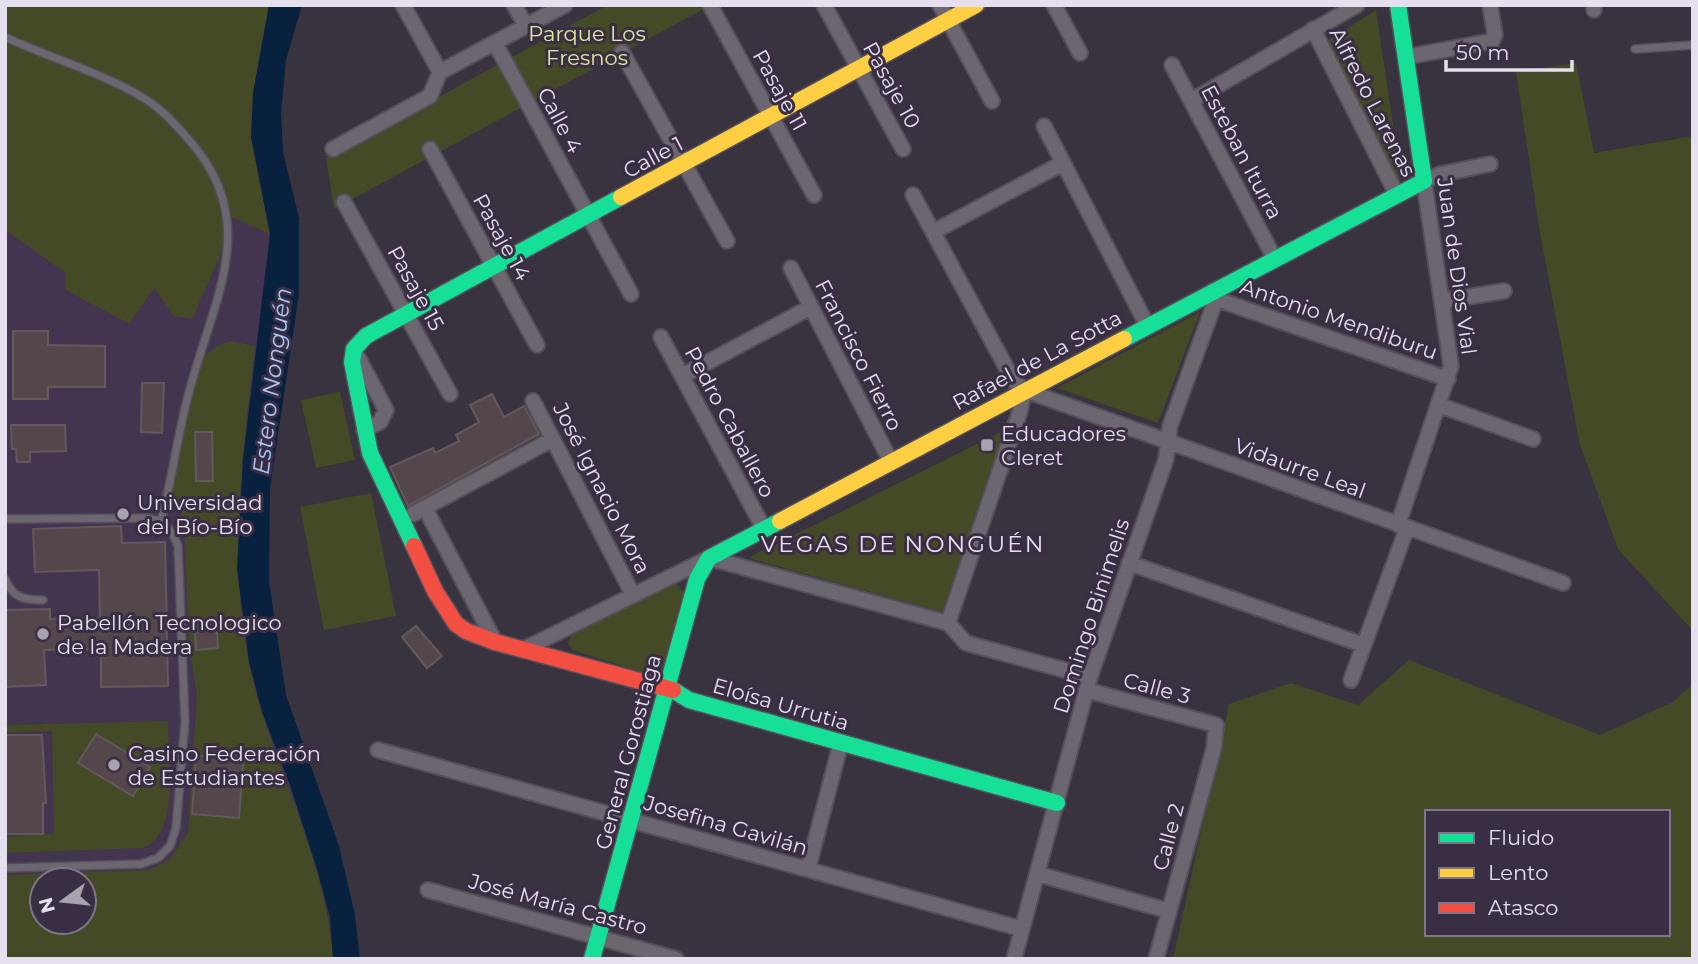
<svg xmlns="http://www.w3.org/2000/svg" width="1698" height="964" font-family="Montserrat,sans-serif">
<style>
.built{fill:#43354f;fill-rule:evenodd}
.green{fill:#444926;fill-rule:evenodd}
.water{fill:#07213f}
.building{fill:#53474b;stroke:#62595d;stroke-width:2}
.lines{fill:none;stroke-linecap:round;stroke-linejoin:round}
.lane-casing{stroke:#544f5a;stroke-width:10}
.street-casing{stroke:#544f5a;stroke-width:18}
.fast-casing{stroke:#544f5a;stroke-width:19}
.slow-casing{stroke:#544f5a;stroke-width:19}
.jam-casing{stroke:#544f5a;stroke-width:19}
.lane{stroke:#6b666f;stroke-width:7}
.street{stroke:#6b666f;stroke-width:14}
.fast{stroke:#16e098;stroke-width:16}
.slow{stroke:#ffcf43;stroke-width:16}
.jam{stroke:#f24e42;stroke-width:16}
.poi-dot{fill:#a9a3b0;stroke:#3a2e44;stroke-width:2.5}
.labels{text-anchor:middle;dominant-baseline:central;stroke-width:6;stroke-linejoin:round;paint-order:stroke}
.park-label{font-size:21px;fill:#dcea9b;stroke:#3a2e44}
.street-label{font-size:21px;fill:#e6dfed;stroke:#3a2e44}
.poi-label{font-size:21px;fill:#e6dfed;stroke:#3a2e44;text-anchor:start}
.water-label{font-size:23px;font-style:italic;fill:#a5ccfd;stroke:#3a2e44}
.neighbourhood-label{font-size:23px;letter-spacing:2px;fill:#e6dfed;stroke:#3a2e44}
</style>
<rect width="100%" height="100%" fill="#39333f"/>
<path class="built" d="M5,5H269L270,234L243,459L333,959H5ZM42,880H84V922H42Z"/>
<path class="green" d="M5,5H269L253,93L251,137L270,234L229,216L219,259L192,319L174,316L154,288L129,324L66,290V273L5,230Z
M608,5H711L334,209L326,158Z
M1376,10L1401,178L1397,183L1327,41Z
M1576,63L1594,153L1693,136V631L1618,549L1580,445L1540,233L1516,72Z
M1200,312L1158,423L1057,388Z
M231,341L255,346C243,451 228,559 249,663C270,765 326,852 333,959H5V875L149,870L170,859L188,833L197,695L189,646L184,520L171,496L190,383L202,358L219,345ZM42,880H84V922H42Z
M340,392L355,460L316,468L301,400Z
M1007,429L942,612L748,558Z
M371,493L396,616L324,630L300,507Z
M675,583L684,592L662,671L654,676L572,650L568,643L571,636Z
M1409,660L1600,735L1673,702L1693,684V959H1173L1229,704L1291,683L1358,705ZM1427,812H1668V934H1427Z
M168,721C168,756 182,834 142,848L5,853V837L54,834L52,731L5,732V725Z"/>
<path class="water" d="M269,5H302L286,60L281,113L283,152L299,218V294L270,488L269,581L286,695L339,846L355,915L360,959H333L330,917L318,873L291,788L262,712L249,662L237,569L243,459L270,234L251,137L253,93Z"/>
<path class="building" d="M13,331H48V345L105,346V387H48V399H13Z
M142,383H164L162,433L141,432Z
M492,394L504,417L524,406L539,434L408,506L390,467L433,448L435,453L459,441L456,435L479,422L470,405Z
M11,425H65L66,451L30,452V462H17L16,449H12Z
M195,432H212L213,481H196Z
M121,526L122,543L165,542L168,686L101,687V649L44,650L46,685L5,687V610L50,609V619L100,618L99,570L35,572L33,529Z
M216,618L218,648L196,650L194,620Z
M416,626L442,656L427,668L402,637Z
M96,734L150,767L133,796L78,763Z
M5,735H42L46,803H43V834H5Z
M205,751L244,754L239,818L192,814L196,755L204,756Z"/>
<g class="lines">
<g class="lane-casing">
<path id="lane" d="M5,37C50,58 100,72 142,97C161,108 175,124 189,140C261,220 215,297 191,385C178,430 173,476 161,521
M1635,49L1693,45
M5,519L147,518C165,521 172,529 178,546L185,722L176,828L170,846L158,858L141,864L5,868
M5,579C13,598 24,600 43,600"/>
</g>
<g class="street-casing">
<path id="street" d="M403,5L440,72
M514,5L526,26
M710,5L814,195
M824,5L903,149
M940,5L992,101
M1054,5L1080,53
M1594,5V10
M1313,29L1397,195
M495,43L631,294
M622,52L727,241
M1406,57L1492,41L1495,35L1490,5
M1172,65L1275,259
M440,72L565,5
M1191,101L1357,5
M1044,126L1147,325
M333,149L430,96L440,72
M430,149L537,345
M913,195L1013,380L1024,390L1563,583
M344,202L450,394
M933,232L1063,163
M791,268L890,460
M1216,299L1448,379
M1443,301L1504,291
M661,337L763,527
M354,350L386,410L380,422L364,430
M682,376L811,307
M533,401L633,595
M1439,405L1533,439
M425,508L495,642
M413,514L553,439
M1398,525L1451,366L1424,181L1441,174L1490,164
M1129,563L1364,645
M948,623L1020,411L1024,390
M526,648L709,558L948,623L966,643L1090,677
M1351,680L1407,528
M1086,690L1216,725L1214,748L1156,959
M378,750L1022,929
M808,869L841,742
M1038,874L1169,911
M428,890L676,959
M1014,959L1090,677L1166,459L1170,426L1216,299L1213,291"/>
</g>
<g class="fast-casing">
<path id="fast" d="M1124,339L1424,181L1398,5
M414,546L370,453L352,362L354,349L366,336L621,197
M673,690L689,700L1057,803
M592,959L697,579L709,558L780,521"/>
</g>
<g class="slow-casing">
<path id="slow" d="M621,197L976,5
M780,521L1124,339"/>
</g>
<g class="jam-casing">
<path id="jam" d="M414,546L435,591L456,624L466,631L495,642L673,690"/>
</g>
<use href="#lane" class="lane"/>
<use href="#street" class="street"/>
<use href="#fast" class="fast"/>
<use href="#slow" class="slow"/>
<use href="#jam" class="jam"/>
</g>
<g class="poi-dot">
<rect x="980" y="438" width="14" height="14" rx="3.5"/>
<circle cx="123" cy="514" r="7"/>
<circle cx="43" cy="634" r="7"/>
<circle cx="114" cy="765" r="7"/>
</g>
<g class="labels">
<g class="park-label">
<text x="587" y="33">Parque Los<tspan x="587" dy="24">Fresnos</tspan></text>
</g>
<g class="street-label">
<text transform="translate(892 85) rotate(61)">Pasaje 10</text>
<text transform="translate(780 90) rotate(61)">Pasaje 11</text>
<text transform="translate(1373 102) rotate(63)">Alfredo Larenas</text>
<text transform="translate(560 120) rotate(62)">Calle 4</text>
<text transform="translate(1242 152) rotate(62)">Esteban Iturra</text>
<text transform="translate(653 157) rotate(-28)">Calle 1</text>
<text transform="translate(502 237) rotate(61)">Pasaje 14</text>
<text transform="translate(1457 266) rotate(82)">Juan de Dios Vial</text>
<text transform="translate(416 288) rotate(61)">Pasaje 15</text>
<text transform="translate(1339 319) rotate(19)">Antonio Mendiburu</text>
<text transform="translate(859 355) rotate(63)">Francisco Fierro</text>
<text transform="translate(1037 360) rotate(-28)">Rafael de La Sotta</text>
<text transform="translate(730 422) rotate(62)">Pedro Caballero</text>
<text transform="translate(1300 468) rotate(20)">Vidaurre Leal</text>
<text transform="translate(602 488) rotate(63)">José Ignacio Mora</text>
<text transform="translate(1091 616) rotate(-72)">Domingo Binimelis</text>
<text transform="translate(1157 688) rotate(15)">Calle 3</text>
<text transform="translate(781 704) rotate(16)">Eloísa Urrutia</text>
<text transform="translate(628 752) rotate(-75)">General Gorostiaga</text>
<text transform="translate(726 825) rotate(16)">Josefina Gavilán</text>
<text transform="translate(1168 837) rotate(-75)">Calle 2</text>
<text transform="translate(558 904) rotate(15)">José María Castro</text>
</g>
<g class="poi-label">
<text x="1001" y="433">Educadores<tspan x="1001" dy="24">Cleret</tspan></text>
<text x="137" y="502">Universidad<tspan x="137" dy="24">del Bío-Bío</tspan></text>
<text x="57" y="622">Pabellón Tecnologico<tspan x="57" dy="24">de la Madera</tspan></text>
<text x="128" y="753">Casino Federación<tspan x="128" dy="24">de Estudiantes</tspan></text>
</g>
<g class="water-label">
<text transform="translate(272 381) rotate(-83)">Estero Nonguén</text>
</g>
<g class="neighbourhood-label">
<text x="903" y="544">VEGAS DE NONGUÉN</text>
</g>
</g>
<rect width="1698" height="964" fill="none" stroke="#e6dfed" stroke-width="14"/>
<rect x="1425" y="810" width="245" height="126" fill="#3a2e44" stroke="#7f7588" stroke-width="2"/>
<rect x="1439" y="833" width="35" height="10" fill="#16e098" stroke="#7f7588" stroke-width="2"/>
<text x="1488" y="845" font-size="21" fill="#e6dfed">Fluido</text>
<rect x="1439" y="868" width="35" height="10" fill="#ffcf43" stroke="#7f7588" stroke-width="2"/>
<text x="1488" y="880" font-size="21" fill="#e6dfed">Lento</text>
<rect x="1439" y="903" width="35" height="10" fill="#f24e42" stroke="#7f7588" stroke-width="2"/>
<text x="1488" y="915" font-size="21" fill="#e6dfed">Atasco</text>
<g transform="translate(63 901) rotate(255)"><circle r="33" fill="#3a2e44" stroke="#7f7588" stroke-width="2"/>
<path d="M0-5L12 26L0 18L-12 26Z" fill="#a9a3b0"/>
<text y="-10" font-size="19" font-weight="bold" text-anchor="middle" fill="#e6dfed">N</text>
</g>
<path d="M1446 60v10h126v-10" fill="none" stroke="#e6dfed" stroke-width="3.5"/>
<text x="1456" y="60" font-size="21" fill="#e6dfed" stroke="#3a2e44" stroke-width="5" paint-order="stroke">50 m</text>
</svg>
